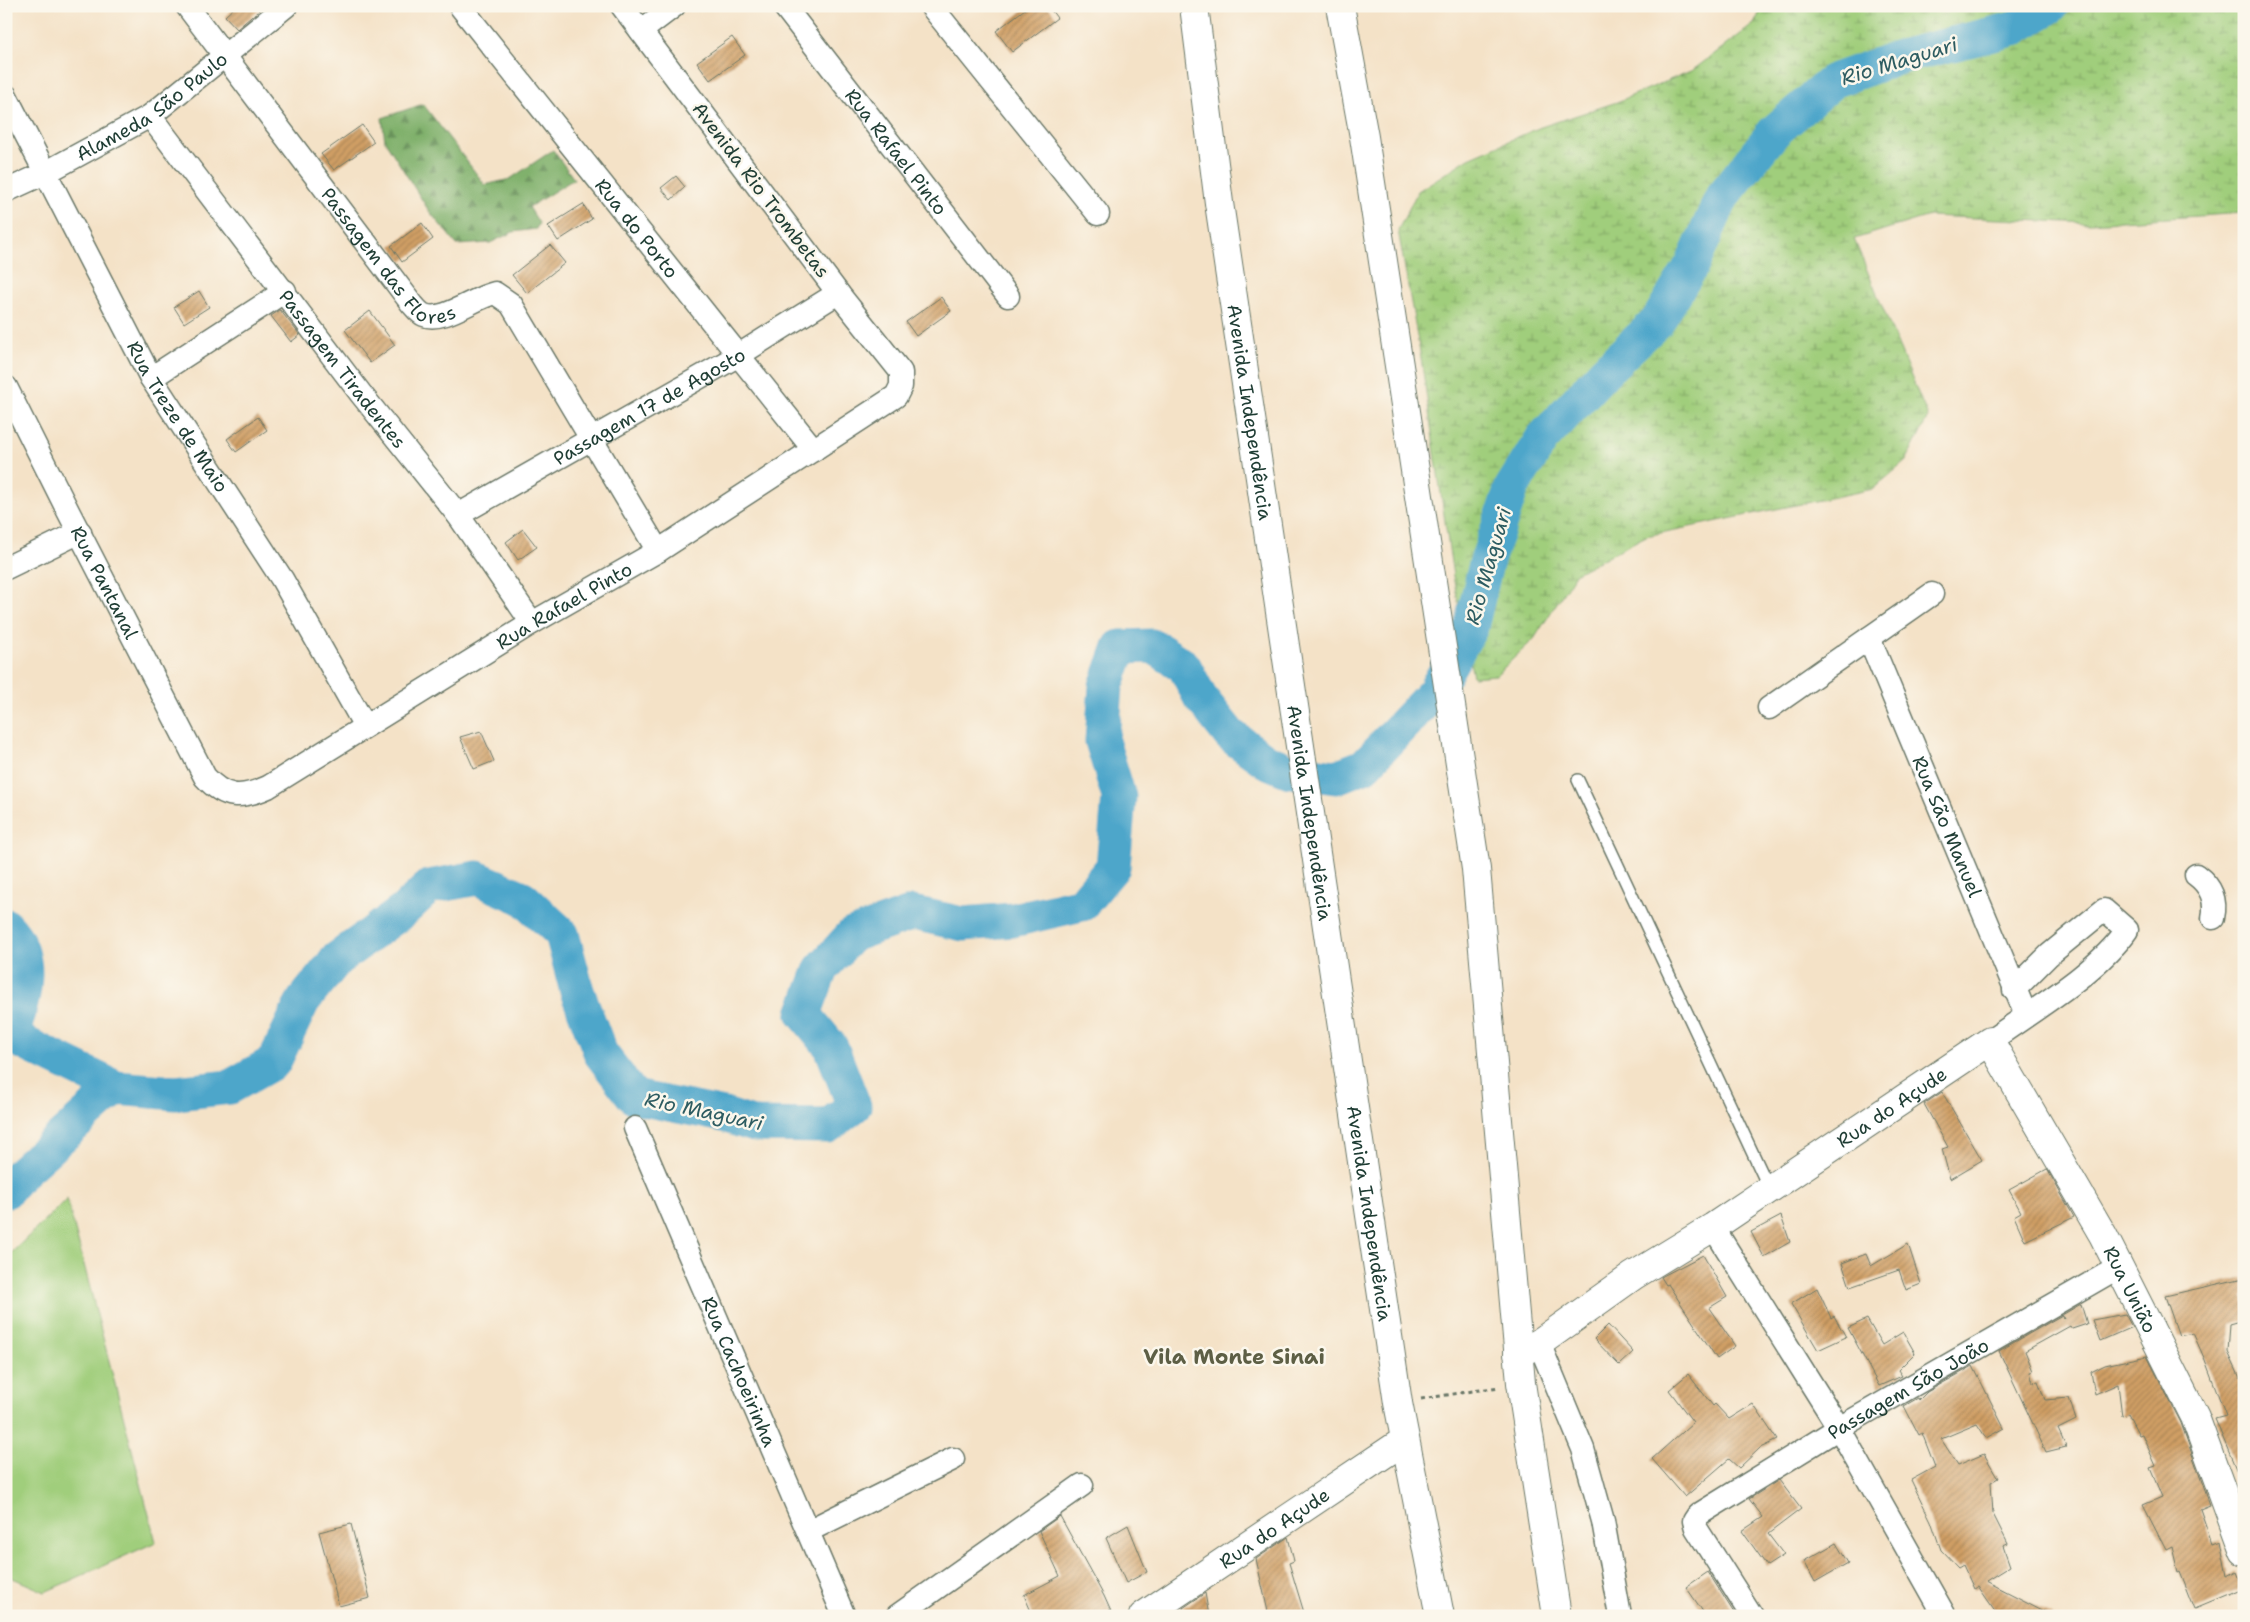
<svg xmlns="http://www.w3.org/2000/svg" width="2250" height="1622" font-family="'Shantell Sans',sans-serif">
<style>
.green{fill:#a0ce7c;stroke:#608658}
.forest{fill:url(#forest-firs);stroke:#507750}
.wetland{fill:url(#wetland-marsh);stroke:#608658}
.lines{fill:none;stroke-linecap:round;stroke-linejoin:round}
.river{stroke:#4da6ca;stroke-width:35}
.building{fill:url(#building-hatch)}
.service-casing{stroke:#6a7767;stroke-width:14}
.minor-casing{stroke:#6a7767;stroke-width:25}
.tertiary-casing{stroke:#6a7767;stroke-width:30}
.primary-casing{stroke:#6a7767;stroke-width:30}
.path{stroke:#6a7767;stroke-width:3;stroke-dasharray:4 4;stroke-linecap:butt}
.service{stroke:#fff;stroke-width:11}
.minor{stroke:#fff;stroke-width:22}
.tertiary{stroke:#fff;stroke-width:28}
.primary{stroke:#fff;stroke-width:28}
.labels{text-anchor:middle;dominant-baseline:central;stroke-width:5;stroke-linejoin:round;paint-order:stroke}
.street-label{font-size:19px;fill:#1f3d34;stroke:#fbf7ec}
.water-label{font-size:20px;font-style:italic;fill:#2d5c61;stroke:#fbf7ec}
.quarter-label{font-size:21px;font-weight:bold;fill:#5d5f45;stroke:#fbf7ec}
</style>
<defs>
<pattern id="forest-firs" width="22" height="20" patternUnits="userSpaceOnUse" patternTransform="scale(1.25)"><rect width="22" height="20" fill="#80b16c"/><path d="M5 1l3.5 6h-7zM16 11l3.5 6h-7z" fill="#68915a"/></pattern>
<pattern id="wetland-marsh" width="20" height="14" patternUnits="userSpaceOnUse" patternTransform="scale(1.25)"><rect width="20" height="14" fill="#a0ce7c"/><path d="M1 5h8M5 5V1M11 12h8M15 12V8" fill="none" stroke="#82a866"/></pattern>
<pattern id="building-hatch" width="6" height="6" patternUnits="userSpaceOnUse" patternTransform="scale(1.25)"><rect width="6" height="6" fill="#d09f65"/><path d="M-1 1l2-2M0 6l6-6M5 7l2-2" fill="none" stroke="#a88354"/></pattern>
</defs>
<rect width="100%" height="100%" fill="#fbf7ec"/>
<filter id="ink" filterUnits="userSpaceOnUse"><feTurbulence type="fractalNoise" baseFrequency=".02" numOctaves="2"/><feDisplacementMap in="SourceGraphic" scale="10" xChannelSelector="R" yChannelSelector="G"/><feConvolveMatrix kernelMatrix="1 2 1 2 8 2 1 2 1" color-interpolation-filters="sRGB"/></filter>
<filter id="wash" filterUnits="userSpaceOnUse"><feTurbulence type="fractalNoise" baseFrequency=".0096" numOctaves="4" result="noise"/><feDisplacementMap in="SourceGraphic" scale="20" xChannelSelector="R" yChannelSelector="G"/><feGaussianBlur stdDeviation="1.12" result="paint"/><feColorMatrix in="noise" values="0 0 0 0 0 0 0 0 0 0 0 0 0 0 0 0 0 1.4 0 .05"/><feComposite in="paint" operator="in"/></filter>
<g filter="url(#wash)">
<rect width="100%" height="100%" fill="#f4e2c7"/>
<path class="green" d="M67,1199L156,1542L45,1592L6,1575V1258Z"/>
<path class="forest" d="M423,104L485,185L510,179L553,150L574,179L529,207L539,223L536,229L513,232L490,243L457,245L429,211L385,141L382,118Z"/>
<path class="wetland" d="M1763,6H2244V213L2090,223L1929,216L1854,239L1928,417L1906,461L1873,489L1646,536L1576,573L1534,639L1496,675L1473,677L1453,576L1421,358L1398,230L1418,191L1469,158L1541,127L1617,102L1693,70L1754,24Z"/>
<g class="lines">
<path class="river" d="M6,926C38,958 22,1000 12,1037L116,1088
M6,1191L21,1173L116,1088L176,1093L230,1087L274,1062L303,1001L337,959L403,911L429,887L477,878L523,898L562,934L577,991L601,1054L634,1097L724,1115L755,1125L828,1126L854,1106L831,1047L804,1014L821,969L852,935L913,913L963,924L1013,920L1082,904L1113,867L1119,797L1102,741L1106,686L1120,647L1153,646L1184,666L1200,697L1230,735L1266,761L1290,771L1336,777L1364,766L1434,692L1471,627L1486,564L1512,487L1542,439L1605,371L1657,322L1692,265L1722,197L1774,132L1833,81L1900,57L2013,29L2051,6"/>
</g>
<g id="blocks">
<path class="building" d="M236,6H264L237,29L225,16Z
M1029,6H1048L1057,18L1012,52L996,31Z
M732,37L745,55L710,80L697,62Z
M362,125L374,142L334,170L321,154Z
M676,176L685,187L671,200L661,188Z
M583,204L592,219L558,241L548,226Z
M422,223L433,239L402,262L391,246Z
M550,245L565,263L527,293L512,275Z
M199,291L209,307L184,323L174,307Z
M941,297L951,311L916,336L906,322Z
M280,310L300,335L291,342L271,316Z
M370,311L395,345L370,363L345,330Z
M258,417L267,430L236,452L227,439Z
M523,529L537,547L518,560L506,542Z
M481,731L494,761L474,769L460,737Z
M1942,1092L1982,1160L1950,1179L1942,1149L1948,1147L1924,1104Z
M2047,1169L2074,1217L2025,1241L2014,1216L2021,1212L2009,1190Z
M1781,1216L1790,1242L1764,1257L1751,1232Z
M1908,1244L1921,1284L1906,1290L1899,1270L1850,1287L1842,1263L1866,1254L1871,1266Z
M1703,1255L1727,1297L1709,1308L1735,1346L1717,1359L1668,1284L1666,1285L1661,1277Z
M2244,1278V1320L2230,1324L2228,1352L2240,1378H2244V1488L2215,1419L2226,1416L2205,1360L2193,1333L2179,1336L2165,1296Z
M1817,1288L1831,1318L1834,1316L1846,1337L1818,1350L1791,1304Z
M2081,1304L2087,1324L2072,1329L2070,1326L2025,1351L2033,1371L2030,1372L2033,1382L2038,1381L2045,1400L2069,1398L2076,1420L2058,1429L2066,1447L2046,1452L1999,1351L2062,1315L2065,1319L2062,1315Z
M2125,1314L2132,1327L2100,1341L2092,1320Z
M1867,1319L1882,1345L1903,1332L1915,1353L1898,1370L1902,1376L1879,1386L1848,1328Z
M1608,1325L1633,1352L1619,1365L1594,1339Z
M2147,1356L2181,1423L2210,1505L2200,1509L2212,1543L2220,1540L2227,1576L2236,1571L2243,1589L2195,1609L2180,1571L2178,1572L2172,1547L2166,1550L2143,1505L2162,1497L2150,1468L2156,1466L2142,1434L2139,1435L2128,1414L2122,1416L2118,1384L2095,1394L2091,1372L2105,1365Z
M1973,1366L2004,1428L1986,1438L1977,1424L1941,1439L1958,1465L1984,1454L1998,1478L1991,1482L1993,1514L2008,1544L2003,1546L2010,1566L1986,1581L2054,1616H1998L1978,1587L1974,1589L1963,1565L1958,1568L1941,1550L1931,1521L1911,1480L1935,1467L1922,1433L1919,1435L1904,1406L1918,1398L1919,1400L1927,1392Z
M1688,1374L1713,1406L1715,1404L1729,1419L1753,1404L1777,1440L1760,1448L1739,1468L1729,1459L1685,1497L1652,1459L1693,1422L1669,1390Z
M1779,1480L1801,1509L1768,1534L1784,1555L1767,1566L1742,1531L1763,1517L1749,1499Z
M1060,1516L1104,1596L1113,1616H1033L1024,1595L1060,1576L1039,1531Z
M351,1524L370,1598L339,1606L319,1532Z
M1128,1525L1147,1572L1126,1583L1106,1538Z
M1288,1537L1294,1561L1289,1563L1305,1616H1269L1256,1559Z
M1836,1543L1848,1563L1815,1582L1804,1561Z
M1708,1572L1736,1616H1706L1686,1587Z
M1205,1593L1209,1616H1184L1183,1608Z"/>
</g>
</g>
<g filter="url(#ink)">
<use href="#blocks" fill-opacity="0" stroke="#6a7767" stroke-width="1"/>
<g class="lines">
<g class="service-casing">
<path id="service" d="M1578,780L1769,1188"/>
</g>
<g class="minor-casing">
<g id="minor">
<path id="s1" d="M187,6L412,304C415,307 419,313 424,315C443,323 475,297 495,293L511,304L658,551"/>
<path id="s2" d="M460,6L814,450"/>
<path id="s3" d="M784,6L1008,296"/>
<path d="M931,6L1098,214"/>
<path d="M641,31L674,6"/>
<path id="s4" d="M6,96L151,378L282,579L365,726"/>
<path id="s5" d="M150,116L361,394L458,515L532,623"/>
<path id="s6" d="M6,191L45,173L150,116L286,6"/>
<path d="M151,378L285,291"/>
<path id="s7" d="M6,387L68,511L205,777C225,799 241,799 268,787L532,623L658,551L896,396L901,386V372L838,293L622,6"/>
<path id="s8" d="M458,515L739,355L838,293"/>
<path d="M6,568L80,532"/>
<path id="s9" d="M1869,638L2026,1015"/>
<path d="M1769,708L1932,594"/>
<path d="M2196,875C2211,886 2217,900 2213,918"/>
<path d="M1990,1041C2033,1010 2097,973 2127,930L2104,910L2049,955L2014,990"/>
<path id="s10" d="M635,1128L844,1616"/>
<path d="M1713,1227L1839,1428L1945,1616"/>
<path d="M1539,1343L1583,1449L1603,1521L1620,1616"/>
<path d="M808,1531L953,1459"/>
<path d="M897,1616L1082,1485"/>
<path id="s11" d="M1752,1616L1696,1528L1694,1521L1698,1515L1839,1428L2119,1267"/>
</g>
</g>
<g class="tertiary-casing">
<g id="tertiary">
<path id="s12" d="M1518,1354L1539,1343L1633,1276L1713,1227L1990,1041L2103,1235L2195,1417L2244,1551"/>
<path id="s13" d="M1143,1616L1405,1440"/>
</g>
</g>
<g class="primary-casing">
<g id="primary">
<path id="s14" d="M1194,6L1219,203L1398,1403L1440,1616"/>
<path d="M1340,6L1364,137L1476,869L1521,1383L1557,1616"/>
</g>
</g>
<path class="path" d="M1421,1399L1499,1387"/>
<use href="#service" class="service"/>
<use href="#minor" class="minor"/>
<use href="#tertiary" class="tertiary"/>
<use href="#primary" class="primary"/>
</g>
</g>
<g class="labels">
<g class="street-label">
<text stroke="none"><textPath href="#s6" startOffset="169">Alameda São Paulo</textPath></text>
<text stroke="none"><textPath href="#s3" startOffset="184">Rua Rafael Pinto</textPath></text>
<text transform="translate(761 190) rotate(53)">Avenida Rio Trombetas</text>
<text stroke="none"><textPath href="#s2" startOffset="284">Rua do Porto</textPath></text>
<text stroke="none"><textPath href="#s1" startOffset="326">Passagem das Flores</textPath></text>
<text stroke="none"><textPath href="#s5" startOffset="318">Passagem Tiradentes</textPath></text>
<text stroke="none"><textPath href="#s8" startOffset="220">Passagem 17 de Agosto</textPath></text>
<text stroke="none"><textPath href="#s14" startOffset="410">Avenida Independência</textPath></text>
<text stroke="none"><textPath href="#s4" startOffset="364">Rua Treze de Maio</textPath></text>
<text stroke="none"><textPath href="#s7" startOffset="219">Rua Pantanal</textPath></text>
<text stroke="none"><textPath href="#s7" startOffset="855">Rua Rafael Pinto</textPath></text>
<text stroke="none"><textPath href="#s14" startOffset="815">Avenida Independência</textPath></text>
<text stroke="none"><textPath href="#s9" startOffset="204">Rua São Manuel</textPath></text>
<text stroke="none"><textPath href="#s12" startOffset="448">Rua do Açude</textPath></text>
<text stroke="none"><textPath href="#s14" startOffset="1220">Avenida Independência</textPath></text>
<text stroke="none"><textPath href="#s12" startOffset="852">Rua União</textPath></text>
<text stroke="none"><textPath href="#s10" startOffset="265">Rua Cachoeirinha</textPath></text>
<text stroke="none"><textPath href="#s11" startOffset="364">Passagem São João</textPath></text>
<text stroke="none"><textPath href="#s13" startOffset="158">Rua do Açude</textPath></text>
</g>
<g class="water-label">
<text transform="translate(1899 61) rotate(-17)">Rio Maguari</text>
<text transform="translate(1488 566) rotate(-74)">Rio Maguari</text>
<text transform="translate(704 1111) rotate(12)">Rio Maguari</text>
</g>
<g class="quarter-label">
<text x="1234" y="1357">Vila Monte Sinai</text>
</g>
</g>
<rect width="2250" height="1622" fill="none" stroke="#fbf7ec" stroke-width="25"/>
</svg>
